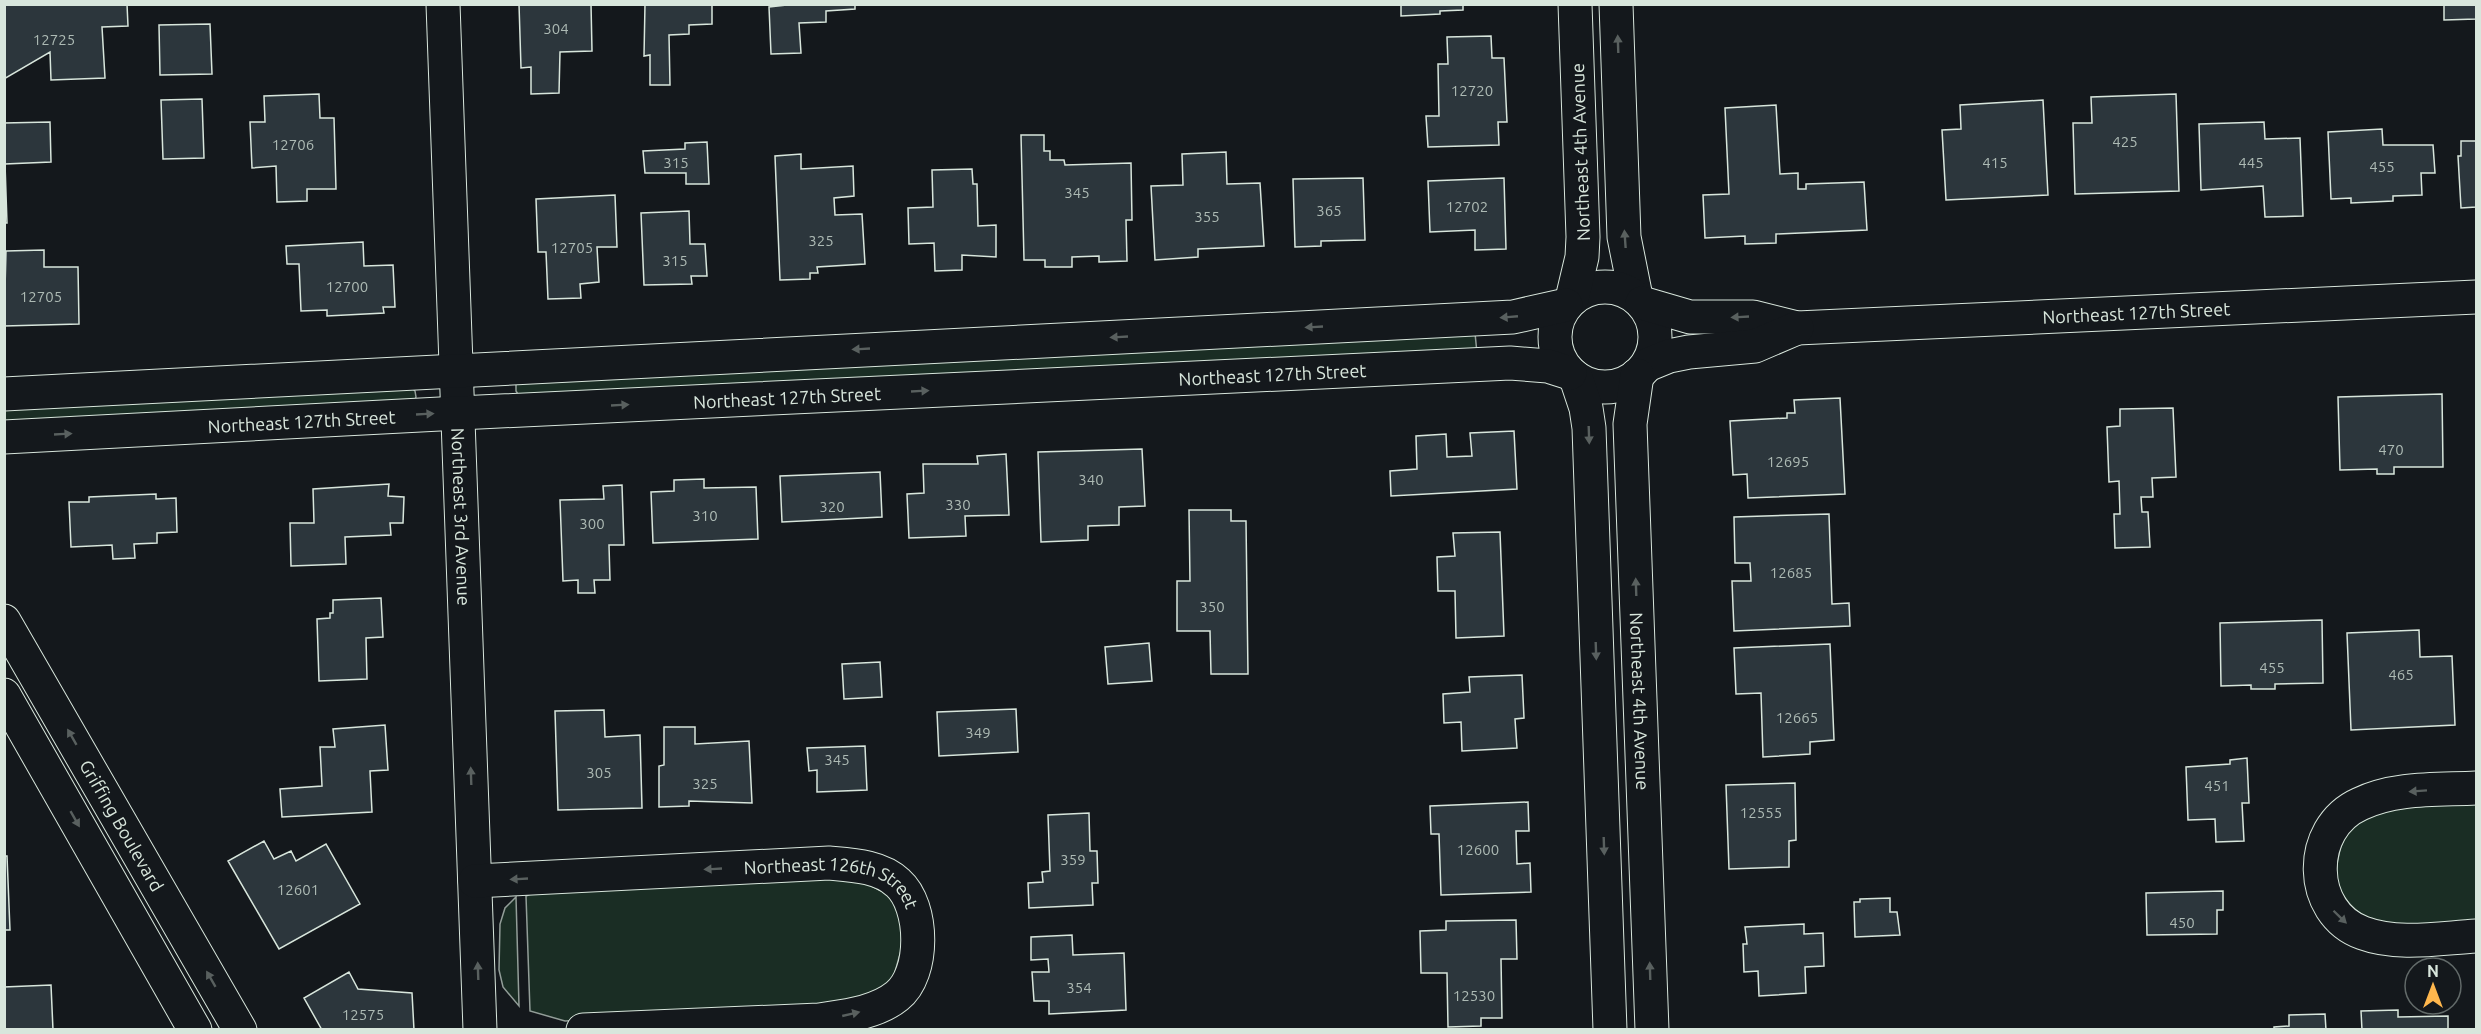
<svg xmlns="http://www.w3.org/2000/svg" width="2481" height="1034" font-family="Ubuntu,sans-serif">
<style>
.green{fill:#1a2d24;stroke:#939e99;stroke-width:1.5}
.building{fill:#2c363c;stroke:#d8e6dc;stroke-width:1.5}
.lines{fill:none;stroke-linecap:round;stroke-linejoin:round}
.street-casing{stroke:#d8e6dc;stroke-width:35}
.secondary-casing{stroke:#d8e6dc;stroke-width:35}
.street{stroke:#14181c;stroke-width:33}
.secondary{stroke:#14181c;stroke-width:33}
.oneway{fill:#59605f}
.labels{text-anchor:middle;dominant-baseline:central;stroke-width:4.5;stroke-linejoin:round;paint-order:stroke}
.number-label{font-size:15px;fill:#adbab4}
.street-label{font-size:18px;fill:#d8e6dc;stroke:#14181c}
</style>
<rect width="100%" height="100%" fill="#14181c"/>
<path class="green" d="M1475,333L1477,353L519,396L516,391V383Z
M411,387L415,391L416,397L414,402L5,425V403Z
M2476,801V927C2457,927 2437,927 2417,927C2408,927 2397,929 2389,927C2357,918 2330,894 2338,859C2341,842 2347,827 2364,819C2398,802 2439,804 2476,801Z
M819,876L859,880L888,894L898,906L902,925V947L893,979L884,989L832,1007L565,1021L530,1011L526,896L542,889Z
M516,897L519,1006L503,987L499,970L500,924L505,908Z"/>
<path class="building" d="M4,4H127L128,26L102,27L105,78L51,80L50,52L4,79Z
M519,4H591L592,51L560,52L559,93L531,94V67L521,68Z
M645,4H712V24L689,25V34L669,35L670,85H650V55L644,56Z
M796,4H855V9L826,11V22L799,23L801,53L771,54L769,7Z
M1401,4H1463V10L1440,11V14L1401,16Z
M2444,4H2476V19L2444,20Z
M210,24L212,74L160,75L159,25Z
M1491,36L1492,58H1504L1507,122H1498L1499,145L1428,147L1426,116H1439L1438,64H1448L1447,37Z
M319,94L320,118H334L336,189H307V201L277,202L276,166L252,168L250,122H265L264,96Z
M2176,94L2179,191L2075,194L2073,123H2092L2091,97Z
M202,99L204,158L163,159L161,100Z
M2043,100L2048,195L1946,200L1942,130L1961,129L1960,105Z
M1776,105L1780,174L1798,173V189H1806V184L1864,182L1867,230L1776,234V243L1745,244V236L1705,238L1703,195L1729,194L1725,108Z
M50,122L51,162L5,164L7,223H4V123Z
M2264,122L2265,139L2300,138L2303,216L2265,217L2263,186L2201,190L2199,124Z
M2382,129L2383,145H2433L2435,173H2421L2422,195L2393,196V201L2351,203V198L2331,199L2328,132Z
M1021,135H1044V151H1050V160H1064L1065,165L1131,163L1132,220H1126L1127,261L1099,262V256L1072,257V267H1045V260H1024Z
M2461,141H2476V207L2461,208L2458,156H2461Z
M707,142L709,184H686V173H645L643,151L685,149V143Z
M1226,152L1227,184L1260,183L1264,246L1198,249V257L1155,260L1151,186L1183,185L1182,154Z
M801,154V169L853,166L854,196L834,198L835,215L862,214L865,264L817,267L818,273H810V279L780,280L775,156Z
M972,169L973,184H977L978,226L996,225V257L962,255V270L935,271L934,243L909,244L908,208L933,207L932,170Z
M1363,178L1365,240L1321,241V246L1295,247L1293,179Z
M1504,178L1506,249L1475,250V230L1430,232L1428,181Z
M615,195L617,247H597L599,282L580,284L581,298L548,299L546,252H538L536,199Z
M689,211L690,244H705L707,276H691L692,284L644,285L641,213Z
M363,242L364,266L393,265L395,307H383L384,313L327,316V310L301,311L299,264H287L286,246Z
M44,250V267H78L79,324L4,326L6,251Z
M2442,394L2443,467H2394V474H2377V469L2340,470L2338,397Z
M1840,398L1845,494L1748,498L1747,474L1733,475L1730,421L1787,418V413H1795L1794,400Z
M2173,408L2176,477L2152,478L2153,497H2141L2142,512H2148L2150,547L2115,548L2114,514H2120L2119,481L2109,482L2107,427L2120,426V409Z
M1514,431L1517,489L1391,496L1390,471L1417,469L1416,436L1446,434L1447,457L1472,456L1470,433Z
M1142,449L1145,506L1119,507V525L1088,526V540L1041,542L1038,452Z
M1006,454L1009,515L965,516L966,536L909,538L907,494L924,493L923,464H978L977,456Z
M880,472L882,517L782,522L780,476Z
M704,479V488L756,487L758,539L653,543L651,492L674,491V480Z
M389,484L388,496L404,497L403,523H390L391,535L345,537L346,564L291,566L290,523H314L313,489Z
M622,485L624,545H609L610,580H594L595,593H578V580L563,581L560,500L604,499L603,486Z
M156,494V499L176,498L177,532L157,533V543L134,544L135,558L113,559L112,545L71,547L69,502H89V497Z
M1189,510H1231V521H1246L1248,674H1211L1210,631H1177V581H1190Z
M1829,514L1832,604L1849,603L1850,626L1734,631L1732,581H1751L1750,563H1735L1734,517Z
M1500,532L1504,636L1456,638L1455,591H1438L1437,557L1455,556L1453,533Z
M381,598L383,637L366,638L367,679L319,681L317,619L330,618V613H333V600Z
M2322,620L2323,683L2275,684V689H2251V685L2221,686L2220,623Z
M2419,630L2420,657L2452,656L2455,725L2351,730L2347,633Z
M1149,643L1152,681L1108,684L1105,647Z
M1830,644L1834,740L1810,742V754L1763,757L1761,693L1736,694L1734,648Z
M880,662L882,697L844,699L842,664Z
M1522,675L1524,718L1515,719L1517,748L1462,751L1461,722L1444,723L1443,694L1470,692L1469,677Z
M1016,709L1018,752L939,756L937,712Z
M604,710L605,737L640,735L642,808L558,810L555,711Z
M385,725L388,770L370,771L372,812L282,817L280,789L322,786L320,747H335L333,729Z
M664,727H695V744L749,741L752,803L689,801V806L659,807V766L664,765Z
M865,746L867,790L817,792V770L809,771L807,748Z
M2247,758L2249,803H2242L2244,841L2216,842L2215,819L2188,820L2186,767L2230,764V760Z
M1795,783L1796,840L1789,841V867L1729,869L1726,785Z
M1528,802L1529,831H1516L1517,864L1530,863L1531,892L1441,895L1439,834H1431L1430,806Z
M1089,813L1090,851H1097L1098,883H1092L1093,905L1029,908L1028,883L1043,882L1042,872L1050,871L1048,815Z
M264,841L274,859L291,851L296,861L326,844L360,904L279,949L228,861Z
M4,856H7L10,930H4Z
M2223,891V910H2217V934L2147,935L2146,893Z
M1890,898V912H1897L1900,935L1855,937L1854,902H1860V899Z
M1516,920L1517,959H1501L1502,1018H1481V1026L1448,1027L1447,973H1421L1420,931L1446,930V921Z
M1804,924V934L1823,933L1824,966L1805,967L1806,993L1759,996L1758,971L1744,972L1743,944H1747L1745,927Z
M1072,935L1073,955L1124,953L1126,1010L1049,1014V1001H1034L1032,972H1049L1048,959L1031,960V937Z
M349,972L358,989L412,993L414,1030H322L304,998Z
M51,985L53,1030H4V987Z
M2398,1010V1017L2448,1016V1030H2362L2361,1011Z
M2325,1014L2326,1030H2274V1027L2289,1026V1015Z"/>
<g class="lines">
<g class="street-casing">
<g id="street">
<path id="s1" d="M443,4L480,1030"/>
<path d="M1616,4L1624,237L1636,297"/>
<circle cx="1605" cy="337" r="50"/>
<path d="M1572,299L1582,257L1583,237L1575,4"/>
<path id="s2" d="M1642,303L1690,317H1753L1797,328L2476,297"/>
<path d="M1647,365L1669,356L1689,352L1755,346L1797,328"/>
<path id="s3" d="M1637,375L1630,424L1652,1030"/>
<path d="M1576,378L1586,408L1589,428L1610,1030"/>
<path d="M4,394L1513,317L1566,305"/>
<path id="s4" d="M4,437L459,413L1510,363L1548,366L1570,373"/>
<path d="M2476,788C2438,790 2395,787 2360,804C2306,828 2307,913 2363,933C2398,946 2440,938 2476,936"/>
<path id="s5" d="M475,881L829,863C852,865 880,866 898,883C924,906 925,974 897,996C876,1013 845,1016 819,1020L583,1030"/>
</g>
</g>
<g class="secondary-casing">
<g id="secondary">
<path id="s6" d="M4,621L240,1030"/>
<path d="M4,695L195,1030"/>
</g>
</g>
<use href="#street" class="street"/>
<use href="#secondary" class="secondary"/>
</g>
<defs><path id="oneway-solid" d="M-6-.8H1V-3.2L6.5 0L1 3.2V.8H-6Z" transform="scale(1.5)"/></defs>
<g class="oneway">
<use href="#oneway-solid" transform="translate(1618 44) rotate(-92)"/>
<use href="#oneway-solid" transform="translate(1625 239) rotate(-94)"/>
<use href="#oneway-solid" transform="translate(1509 317) rotate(175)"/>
<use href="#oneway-solid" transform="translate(1740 317) rotate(177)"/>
<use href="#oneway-solid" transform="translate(1314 327) rotate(177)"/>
<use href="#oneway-solid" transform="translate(1119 337) rotate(177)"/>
<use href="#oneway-solid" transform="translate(861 349) rotate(177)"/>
<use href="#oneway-solid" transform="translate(920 391) rotate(-3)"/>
<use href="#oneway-solid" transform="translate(620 405) rotate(-3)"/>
<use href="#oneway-solid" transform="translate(425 414) rotate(-3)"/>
<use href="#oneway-solid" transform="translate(63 434) rotate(-3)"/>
<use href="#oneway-solid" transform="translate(1589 435) rotate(88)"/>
<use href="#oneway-solid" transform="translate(1636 587) rotate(-92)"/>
<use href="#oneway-solid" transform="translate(1596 651) rotate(88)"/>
<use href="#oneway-solid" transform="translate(72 737) rotate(-120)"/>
<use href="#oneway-solid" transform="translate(471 776) rotate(-92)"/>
<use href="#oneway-solid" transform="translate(2418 791) rotate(176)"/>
<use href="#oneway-solid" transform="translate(75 819) rotate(60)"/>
<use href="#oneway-solid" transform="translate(1604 846) rotate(88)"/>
<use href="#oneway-solid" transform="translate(713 869) rotate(177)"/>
<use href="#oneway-solid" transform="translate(519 879) rotate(177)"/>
<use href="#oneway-solid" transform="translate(2340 917) rotate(44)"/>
<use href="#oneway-solid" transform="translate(478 971) rotate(-92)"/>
<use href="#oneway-solid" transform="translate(1650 971) rotate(-92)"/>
<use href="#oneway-solid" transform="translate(211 979) rotate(-120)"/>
<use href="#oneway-solid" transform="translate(851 1014) rotate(-13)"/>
</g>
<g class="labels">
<g class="number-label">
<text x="556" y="28">304</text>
<text x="54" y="39">12725</text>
<text x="1472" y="90">12720</text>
<text x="2125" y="141">425</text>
<text x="293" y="144">12706</text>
<text x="676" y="162">315</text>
<text x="1995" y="162">415</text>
<text x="2251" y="162">445</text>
<text x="2382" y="166">455</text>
<text x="1077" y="192">345</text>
<text x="1467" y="206">12702</text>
<text x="1329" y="210">365</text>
<text x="1207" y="216">355</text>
<text x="821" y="240">325</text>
<text x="572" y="247">12705</text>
<text x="675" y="260">315</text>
<text x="347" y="286">12700</text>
<text x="41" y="296">12705</text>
<text x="2391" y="449">470</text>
<text x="1788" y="461">12695</text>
<text x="1091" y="479">340</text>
<text x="958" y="504">330</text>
<text x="832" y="506">320</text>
<text x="705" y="515">310</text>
<text x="592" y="523">300</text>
<text x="1791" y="572">12685</text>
<text x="1212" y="606">350</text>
<text x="2272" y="667">455</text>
<text x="2401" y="674">465</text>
<text x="1797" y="717">12665</text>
<text x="978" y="732">349</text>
<text x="837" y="759">345</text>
<text x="599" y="772">305</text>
<text x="705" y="783">325</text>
<text x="2217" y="785">451</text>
<text x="1761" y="812">12555</text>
<text x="1478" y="849">12600</text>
<text x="1073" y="859">359</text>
<text x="298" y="889">12601</text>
<text x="2182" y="922">450</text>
<text x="1079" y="987">354</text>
<text x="1474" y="995">12530</text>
<text x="363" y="1014">12575</text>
</g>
<g class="street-label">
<text transform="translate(1580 152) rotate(-92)">Northeast 4th Avenue</text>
<text stroke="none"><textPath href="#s2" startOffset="498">Northeast 127th Street</textPath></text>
<text stroke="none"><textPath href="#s4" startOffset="1270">Northeast 127th Street</textPath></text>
<text stroke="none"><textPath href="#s4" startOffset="784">Northeast 127th Street</textPath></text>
<text stroke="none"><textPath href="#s4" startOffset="298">Northeast 127th Street</textPath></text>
<text stroke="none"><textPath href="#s1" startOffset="513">Northeast 3rd Avenue</textPath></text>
<text stroke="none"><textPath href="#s3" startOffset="327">Northeast 4th Avenue</textPath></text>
<text stroke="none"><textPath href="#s6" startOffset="236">Griffing Boulevard</textPath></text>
<text stroke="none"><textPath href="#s5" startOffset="363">Northeast 126th Street</textPath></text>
</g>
</g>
<rect width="2481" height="1034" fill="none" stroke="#d8e6dc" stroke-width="12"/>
<g transform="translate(2433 986)"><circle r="28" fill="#14181c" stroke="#626a69" stroke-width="1.5"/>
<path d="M0-4.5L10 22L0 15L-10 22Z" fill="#ffb74d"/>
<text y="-9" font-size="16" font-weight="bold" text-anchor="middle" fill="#d8e6dc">N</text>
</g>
</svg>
